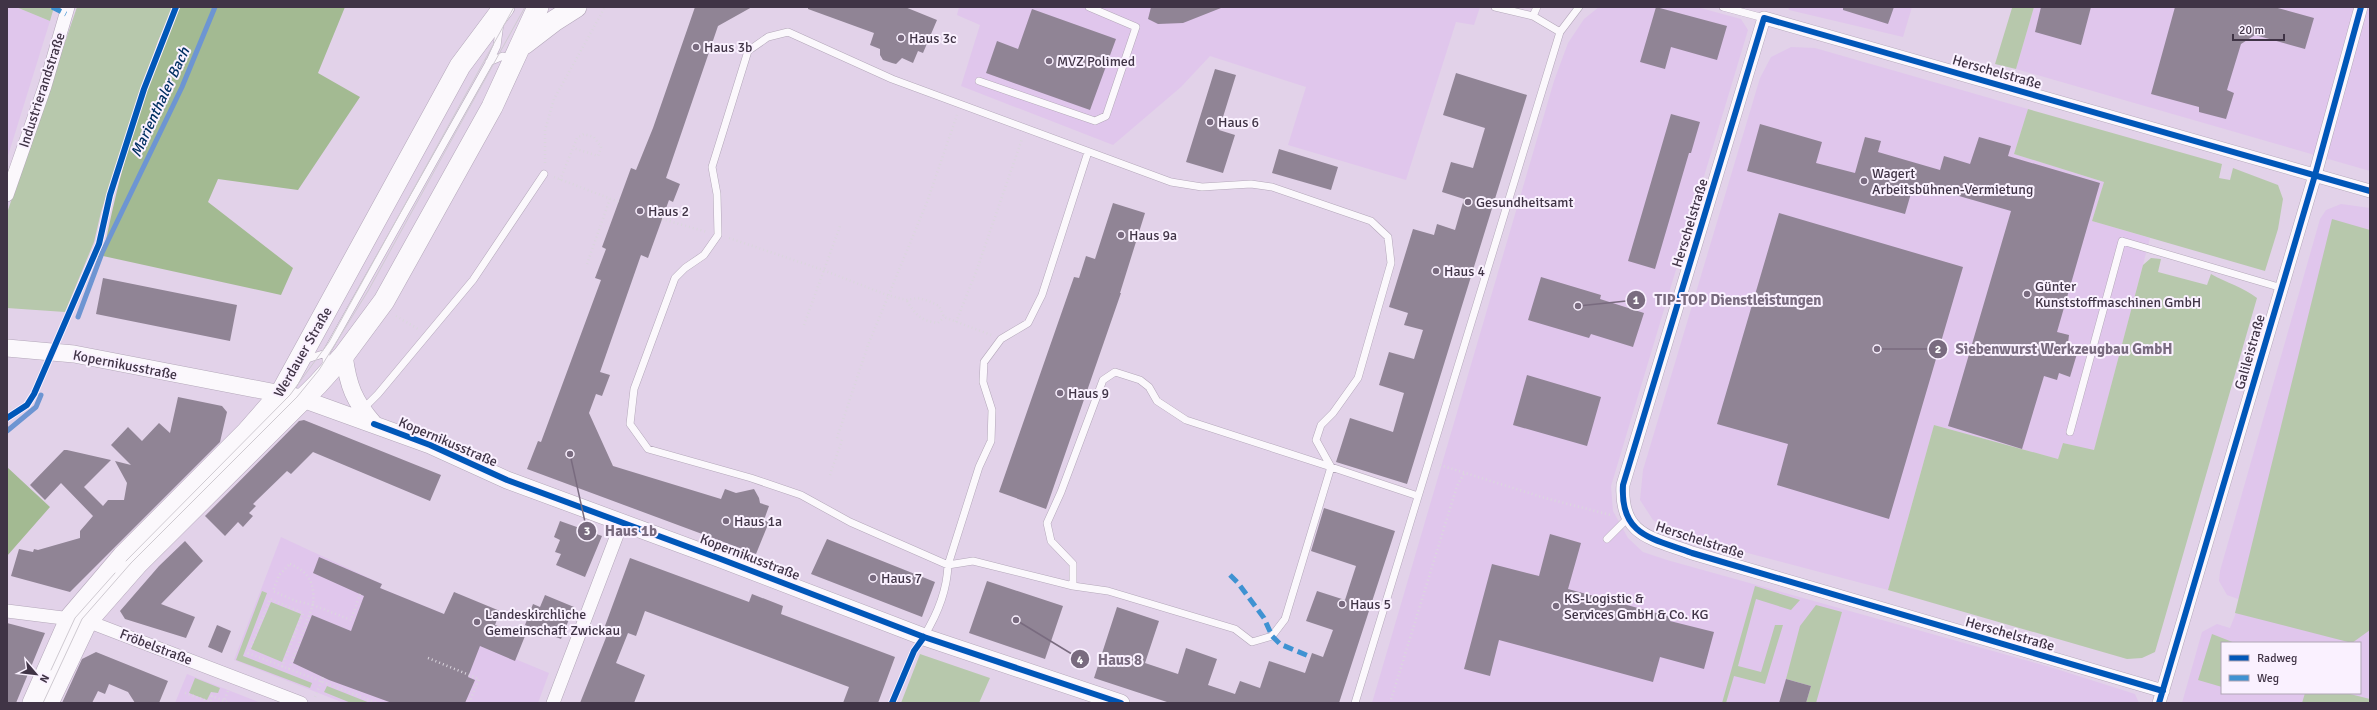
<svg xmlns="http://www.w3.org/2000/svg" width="2377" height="710" font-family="Signika,sans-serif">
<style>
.built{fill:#e0c6ec;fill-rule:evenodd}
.green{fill:#b7c8ac}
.forest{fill:#a3ba92}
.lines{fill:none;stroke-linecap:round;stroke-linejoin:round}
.stream{stroke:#6d95d2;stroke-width:5}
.building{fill:#908495}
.service-casing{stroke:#b3a7b9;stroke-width:8}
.minor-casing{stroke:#b3a7b9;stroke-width:14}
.tertiary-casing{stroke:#b3a7b9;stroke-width:18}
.primary-casing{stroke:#b3a7b9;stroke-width:22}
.path{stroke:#dbd6de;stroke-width:2.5;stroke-dasharray:1 3;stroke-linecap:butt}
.service{stroke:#fbf8fc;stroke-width:7}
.minor{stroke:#fbf8fc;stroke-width:13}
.tertiary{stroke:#fbf8fc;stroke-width:17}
.primary{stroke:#fbf8fc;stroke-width:21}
.tram{stroke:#cfcad1;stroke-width:1}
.quiet{stroke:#3f92d2;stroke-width:5;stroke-dasharray:10 5;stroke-linecap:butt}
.cycleway-casing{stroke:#faf1ff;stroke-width:8}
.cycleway{stroke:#0057b8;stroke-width:6}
.poi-dot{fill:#796b7f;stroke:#faf1ff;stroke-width:1.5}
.labels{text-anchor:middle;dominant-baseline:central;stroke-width:4;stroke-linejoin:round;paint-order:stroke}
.poi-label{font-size:14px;fill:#403446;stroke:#faf1ff;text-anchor:start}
.street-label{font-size:14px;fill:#403446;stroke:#faf1ff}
.water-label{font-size:15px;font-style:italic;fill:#033163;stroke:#faf1ff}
.leader{fill:none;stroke:#796b7f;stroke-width:1.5}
.callout-dot{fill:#796b7f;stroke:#faf1ff;stroke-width:1.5}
.mark-label{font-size:12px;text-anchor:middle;font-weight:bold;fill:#fff}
.callout-label{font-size:15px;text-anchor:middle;font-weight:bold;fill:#796b7f;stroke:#faf1ff;stroke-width:4;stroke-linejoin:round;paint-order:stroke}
</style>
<rect width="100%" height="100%" fill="#e2d2e9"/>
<path class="built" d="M7,7H16L50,21L7,159Z
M959,7H1480L1474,25L1456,22L1406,180L1288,145L1306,87L1210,56L1181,87L1113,145L961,86L980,25L957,15Z
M1599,7H1697L1741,19L1748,30L1611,486L1613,511L1628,538L1643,552L1667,560L2050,667L2135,694L2139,703H1372L1554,81L1568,43L1584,19Z
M1788,7H1912L1903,37L1789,10Z
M2034,7H2370V171L2016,69Z
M1791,47L1815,48L2028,109L2014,154L2104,182L2092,221L2150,238L2094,451L2063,443L2058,459L1934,425L1888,590L1675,534L1653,520L1640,500L1643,470L1760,78L1771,57Z
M2341,204L2370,208V703H2182L2202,632L2217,624L2230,628L2241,600L2227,595L2219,581L2220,571L2320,219L2326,210ZM2222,643H2360V693H2222Z
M281,537L382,584L380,588L444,614L438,627L549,673L538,703H344L234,660Z
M187,674L261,703H175Z"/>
<path class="green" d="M16,7H54L50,21Z
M77,7H173L158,41L101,212L94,242L65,312L7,308V213Z
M2009,7H2034L2016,69L1995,64L2012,8Z
M2028,109L2222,164L2219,178L2230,180L2233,168L2278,185L2283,199L2278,229L2265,271L2092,221L2104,182L2014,154Z
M2332,219L2370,230V630L2352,643L2235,613Z
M2151,258L2161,259L2158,272L2207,285L2211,274C2227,283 2243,287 2257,298L2155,652L2142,658L2127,659L1888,590L1934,425L2058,459L2063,443L2094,450L2143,265Z
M1755,586L1800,600L1791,610L1756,599L1738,666L1761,672L1775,625H1783L1765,684L1734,676L1726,703H1722Z
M262,591L267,593L243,656L312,683L310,688L236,660Z
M271,602L301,614L282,662L251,649Z
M1816,605L1842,612L1816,703H1806L1811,686L1786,679L1800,626Z
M2212,634L2235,643H2222V687L2198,680Z
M920,654L990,678L979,703H901Z
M195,678L220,688L218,693L211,692L207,700L189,693Z
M327,686L370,703H351L324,692Z
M2305,693H2346L2370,699L2369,703H2302Z"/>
<path class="forest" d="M180,7H345L318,73L360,97L298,190L218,179L208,202L293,268L281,295L103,256C119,171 144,86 180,7Z
M7,467L50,507L7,556Z"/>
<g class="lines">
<path class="stream" d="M78,317L102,253L182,87L215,7
M7,431L36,407L41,395"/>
</g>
<path class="building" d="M695,7H752L718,26L666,178L680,184L673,202L669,200L648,258L641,255L600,372L610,375L602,396L596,394L589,413L613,466L721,499L725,489L736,493L754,489L759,498L760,503L769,506L764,520L769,522L756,554L527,469L538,441L541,442L601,280L595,278L606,249L602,247L631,168L636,170L653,128Z
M808,7H905L937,20L923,53L918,51L913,63L902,58L896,64L892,63L883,60L880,55V49L870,45L874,33L808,9Z
M1151,7H1220L1221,8L1183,23L1158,24L1148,19Z
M1656,7L1727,26L1717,60L1671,47L1665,69L1640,62Z
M1843,7H1894L1888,24L1843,10Z
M2041,7H2091L2081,45L2035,32Z
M2175,7H2274L2314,18L2305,49L2255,35L2241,44L2227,90L2234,93L2226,119L2199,112V107L2151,94Z
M1032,9L1116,39L1090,110L986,73L997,41L1018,49Z
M1215,69L1236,75L1219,130L1235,135L1223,173L1186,162Z
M1456,73L1527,95L1407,484L1336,462L1350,418L1393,432L1404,393L1379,385L1389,352L1414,359L1423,330L1404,325L1408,313L1389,307L1413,229L1434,235L1437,224L1455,230L1464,199L1442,192L1451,162L1473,168L1485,128L1443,115Z
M1671,114L1700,122L1691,153H1689L1655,269L1628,261Z
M1760,124L1822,142L1816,163L1855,173L1865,137L1881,141L1878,152L1940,170L1944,156L1970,164L1979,137L2011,146L2008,156L2100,183L2057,332L2069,335L2068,343L2079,347L2070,377L2059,373L2057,380L2044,376L2022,449L1948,426L2011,211L1914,183L1905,214L1747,171Z
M1279,149L1338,167L1331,190L1272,173Z
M1113,203L1145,213L1120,293H1121L1046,509L999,492L1074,277L1079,278L1086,256L1095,259Z
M1779,213L1963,267L1889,519L1777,485L1788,444L1717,424Z
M1541,277L1601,295L1600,299L1644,313L1633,347L1591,334L1589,338L1528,320Z
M103,278L237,305L230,341L96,314Z
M1527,375L1601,397L1587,446L1513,425Z
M178,397L222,406L227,412L220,442L70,592L11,576L19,549L33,552L34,549L38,550L80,538V531L93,516L61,483L45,500L30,485L64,450H67L111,460L84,487L103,506L108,500H124L127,483L115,461L131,465L111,445L128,427L142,441L159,423L170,433Z
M304,420L441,475L430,501L313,452L291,474L287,471L253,504L256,506L249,513L253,516L243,527L238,522L225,536L205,516L299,421Z
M1324,508L1395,531L1339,703H1170L1094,678L1117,607L1159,621L1145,663L1178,674L1186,648L1217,659L1208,685L1235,694L1240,681L1260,688L1269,661L1305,673L1312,653L1323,657L1333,630L1306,621L1317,591L1345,600L1356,566L1311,551Z
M560,521L602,536L585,577L556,565L561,554L555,552L560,540L554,537Z
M1550,534L1581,543L1568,589L1671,617L1670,621L1714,632L1704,669L1660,657L1653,682L1499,640L1490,676L1464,669L1492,564L1539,576Z
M827,539L935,582L922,617L811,574Z
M185,541L203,561L161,604L195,617L186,638L125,619L120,611L159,566Z
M319,557L382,584L380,588L444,614L454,592L500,611L495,625L525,636L515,661L480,646L468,677L475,680L465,703H392L329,680L293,663L312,615L351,631L364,596L313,573Z
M630,558L749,602L752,594L783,606L781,614L895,657L878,703H843L849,687L645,611L636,636L628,633L616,663L645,675L634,703H580L607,635L602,634Z
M987,581L1063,606L1045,659L969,633Z
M545,595L574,607L561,639L525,625L533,604L540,607Z
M7,623L45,633L16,703H7Z
M217,625L231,631L222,653L208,647Z
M96,652L168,681L159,703H135L128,692L109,684L105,694L98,691L92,703H62L82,659Z
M1786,679L1811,686L1806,703H1779Z"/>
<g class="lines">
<g class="service-casing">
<path id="service" d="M1495,7L1533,16L1560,32
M1723,7L1764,18
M1533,16L1537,7
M489,62L503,56L513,59
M979,81L1095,121L1106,116L1136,27L1089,7
M304,360L326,353
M326,368V353L489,63L497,46L500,23
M363,409L378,394L473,280L544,174
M2070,432L2122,241L2282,288
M1607,539L1627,519
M1073,586V564L1051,541L1047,523L1061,492L1103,380L1115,372L1140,380L1149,387L1157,401L1186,420L1331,467L1285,619L1272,636L1252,642L1235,629L1108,591L1073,586L973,561L948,565L850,522L801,495L751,478L648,449L630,424L634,389L675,278L685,268L704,255L718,235L717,194L712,167L748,51L768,37L788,32L892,79L1171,182L1202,187L1251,184L1272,187L1371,221L1388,237L1391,263L1358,378L1333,413L1321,425L1316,440L1331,467L1418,496
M924,636C937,615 947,590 948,565L979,467L991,441L992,410L983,382L984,362L1001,339L1028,323L1042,295L1088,152
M1355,703L1560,32L1579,7"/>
</g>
<g class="minor-casing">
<path id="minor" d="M7,195L45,86L68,7
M7,611L87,621L301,703
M2163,691L1692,553C1652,538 1620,536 1623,485L1764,18L2370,191
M553,703L622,522
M2159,703L2315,175L2361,7"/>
</g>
<g class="tertiary-casing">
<path id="tertiary" d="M7,348L74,354L297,397L430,445L507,480L718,558L924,637L1121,703
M344,355C348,386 354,401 374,424"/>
</g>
<g class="primary-casing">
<path id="primary" d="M524,44L554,21L576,7
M33,703L71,617L123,556L247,432L281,393L460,66L504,7
M48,703L87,621L137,564L318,384L344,355L384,301L492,107L538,7"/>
</g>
<path class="path" d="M545,163V130L554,99L605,7
M554,177L619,202
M560,180L577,138L584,134L594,137L601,147L598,156L573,148
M662,219L707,232
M729,238L823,270L887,295L906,300L918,298L929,301L939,306L944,317L991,335
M587,264L610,199
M907,301C915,314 921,321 938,323L944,317
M396,316L418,329
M956,322L976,272L1022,139
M804,325L840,226
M7,404L17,411
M837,438L868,345L927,202L957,115
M1440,465L1545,498L1611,515
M830,475L842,440
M290,564C310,572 315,585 313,605L296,601L273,591L279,575Z
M428,658L479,679L469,703
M282,667L303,613L270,599L248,653L377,703
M289,669L313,605L351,620L360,594
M185,693L210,702L212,696L230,703
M315,697L323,677
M223,703L228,691
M1390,703L1457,486L1465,472"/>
<use href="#service" class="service"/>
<use href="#minor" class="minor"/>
<use href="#tertiary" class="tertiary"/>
<use href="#primary" class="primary"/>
<path class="tram" d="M126,561L290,395L329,342L514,7
M51,670L75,618L115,573
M43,703L82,619L131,563L297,397L319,370L368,291L525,7"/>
<path class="quiet" d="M52,7L66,14
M1230,575L1238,583L1264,618L1272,636L1280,644L1311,657"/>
<g class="cycleway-casing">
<path id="cycleway" d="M7,418L27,405L34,394L99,244L110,195L144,89L176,7
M374,424L430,445L507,480L718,558L924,637L1121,703
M2163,691L1692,553C1652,538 1620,536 1623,485L1764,18L2370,191
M892,703L914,651L924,637
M2159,703L2315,175L2361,7"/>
</g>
<use href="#cycleway" class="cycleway"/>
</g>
<g class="poi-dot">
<circle cx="901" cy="38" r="4"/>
<circle cx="696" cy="47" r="4"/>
<circle cx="1049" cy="61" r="4"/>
<circle cx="1210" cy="122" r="4"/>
<circle cx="1864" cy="181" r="4"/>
<circle cx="1468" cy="202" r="4"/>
<circle cx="640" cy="211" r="4"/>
<circle cx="1121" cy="235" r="4"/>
<circle cx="1436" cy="271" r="4"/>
<circle cx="2027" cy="294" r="4"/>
<circle cx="1060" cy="393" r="4"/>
<circle cx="726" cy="521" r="4"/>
<circle cx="873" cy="578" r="4"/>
<circle cx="1342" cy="604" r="4"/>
<circle cx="1556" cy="606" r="4"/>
<circle cx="477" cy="622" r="4"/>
</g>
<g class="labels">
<g class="poi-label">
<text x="909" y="38">Haus 3c</text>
<text x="704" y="47">Haus 3b</text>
<text x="1057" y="61">MVZ Polimed</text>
<text x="1218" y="122">Haus 6</text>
<text x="1872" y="173">Wagert<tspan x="1872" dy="16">Arbeitsbühnen-Vermietung</tspan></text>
<text x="1476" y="202">Gesundheitsamt</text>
<text x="648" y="211">Haus 2</text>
<text x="1129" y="235">Haus 9a</text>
<text x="1444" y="271">Haus 4</text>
<text x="2035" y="286">Günter<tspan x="2035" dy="16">Kunststoffmaschinen GmbH</tspan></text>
<text x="1068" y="393">Haus 9</text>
<text x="734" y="521">Haus 1a</text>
<text x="881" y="578">Haus 7</text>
<text x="1564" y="598">KS-Logistic &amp;<tspan x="1564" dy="16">Services GmbH &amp; Co. KG</tspan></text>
<text x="1350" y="604">Haus 5</text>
<text x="485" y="614">Landeskirchliche<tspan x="485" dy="16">Gemeinschaft Zwickau</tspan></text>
</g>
<g class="street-label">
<text transform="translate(1997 72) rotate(16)">Herschelstraße</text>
<text transform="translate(42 90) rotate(-72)">Industrierandstraße</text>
<text transform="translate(1690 223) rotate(-73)">Herschelstraße</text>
<text transform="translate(303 352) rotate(-60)">Werdauer Straße</text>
<text transform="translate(2250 352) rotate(-74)">Galileistraße</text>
<text transform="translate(125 365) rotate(11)">Kopernikusstraße</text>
<text transform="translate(448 442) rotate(23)">Kopernikusstraße</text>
<text transform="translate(1700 540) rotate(18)">Herschelstraße</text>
<text transform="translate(750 557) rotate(21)">Kopernikusstraße</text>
<text transform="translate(2010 634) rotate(16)">Herschelstraße</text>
<text transform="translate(156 647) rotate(21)">Fröbelstraße</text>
</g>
<g class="water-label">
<text transform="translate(160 102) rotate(-65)">Marienthaler Bach</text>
</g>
</g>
<path class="leader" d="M1578 306L1636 300M1877 349L1938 349M570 454L587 531M1016 620L1080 659"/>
<g class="callout-dot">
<circle cx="1578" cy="306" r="4"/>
<circle cx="1877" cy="349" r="4"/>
<circle cx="570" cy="454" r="4"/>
<circle cx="1016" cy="620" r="4"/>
<circle cx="1636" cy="300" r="10"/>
<circle cx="1938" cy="349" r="10"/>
<circle cx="587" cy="531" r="10"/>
<circle cx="1080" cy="659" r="10"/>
</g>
<g class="mark-label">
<text x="1636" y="304">1</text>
<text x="1938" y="353">2</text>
<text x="587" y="535">3</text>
<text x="1080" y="664">4</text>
</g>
<g class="callout-label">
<text x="1738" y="305">TIP-TOP Dienstleistungen</text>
<text x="2064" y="354">Siebenwurst Werkzeugbau GmbH</text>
<text x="631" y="536">Haus 1b</text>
<text x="1120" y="665">Haus 8</text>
</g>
<rect width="2377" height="710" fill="none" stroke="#403446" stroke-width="16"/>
<rect x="2221" y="642" width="140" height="52" fill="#faf1ff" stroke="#b0a5b5"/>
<rect x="2229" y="655" width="20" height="6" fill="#0057b8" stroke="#b0a5b5"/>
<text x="2257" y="662" font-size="12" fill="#403446">Radweg</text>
<rect x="2229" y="675" width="20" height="6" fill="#3f92d2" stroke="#b0a5b5"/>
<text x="2257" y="682" font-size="12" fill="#403446">Weg</text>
<g transform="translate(36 674) rotate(118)" stroke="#faf1ff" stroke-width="3" paint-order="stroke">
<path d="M0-3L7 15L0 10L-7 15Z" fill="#403446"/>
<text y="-6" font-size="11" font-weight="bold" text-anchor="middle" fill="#403446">N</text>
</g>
<path d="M2233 34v6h51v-6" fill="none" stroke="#403446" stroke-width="2"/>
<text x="2239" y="34" font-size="12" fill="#403446" stroke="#faf1ff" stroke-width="3" paint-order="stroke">20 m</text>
</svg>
